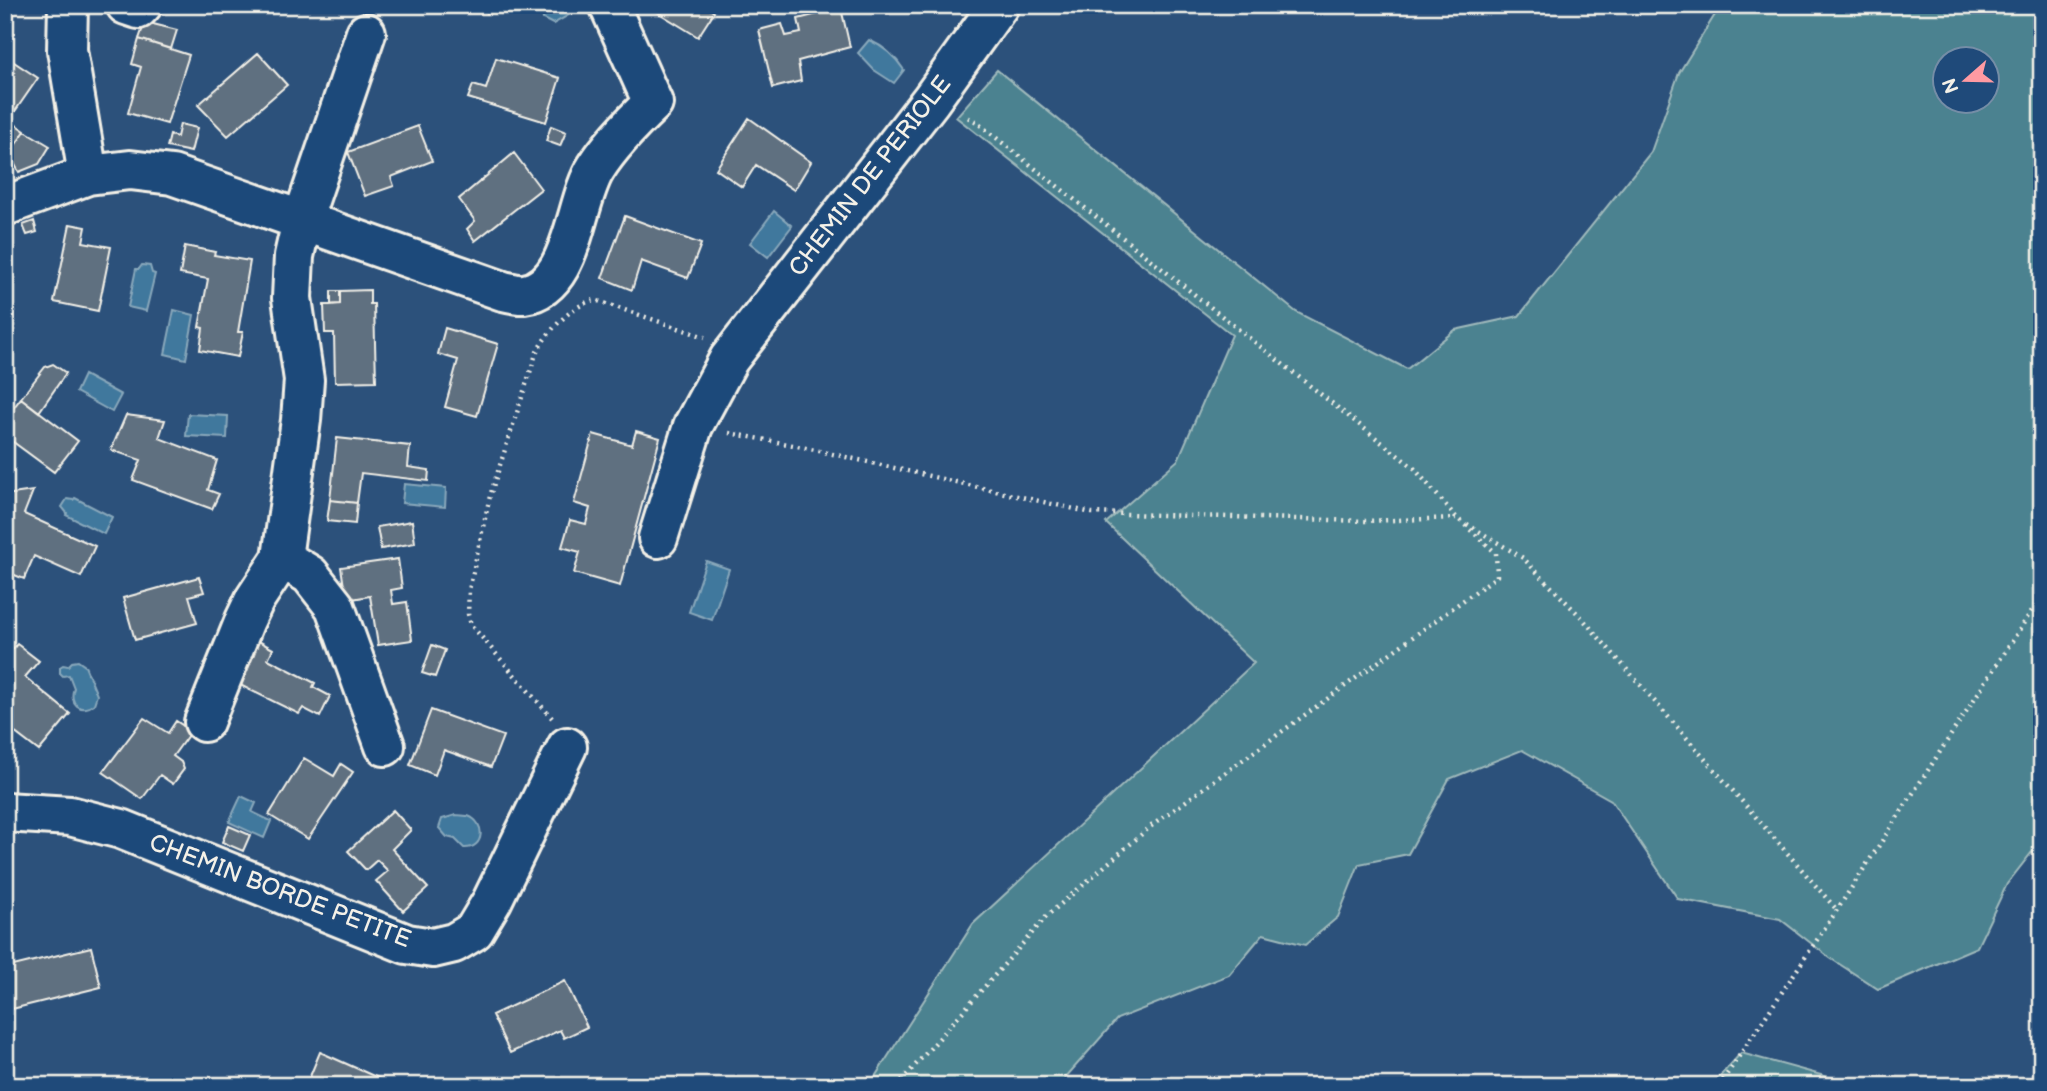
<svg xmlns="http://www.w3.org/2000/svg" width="2047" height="1091" font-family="'Balsamiq Sans',sans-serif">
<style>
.green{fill:#4c8290;stroke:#a0babc;stroke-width:2;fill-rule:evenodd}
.water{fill:#41789d;stroke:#89a8bb;stroke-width:2}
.building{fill:#5f6f80;stroke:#f4f1e8;stroke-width:2}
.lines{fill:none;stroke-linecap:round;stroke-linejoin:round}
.minor-casing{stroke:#f4f1e8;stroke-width:44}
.path{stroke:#f4f1e8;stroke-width:4.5;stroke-dasharray:2 5;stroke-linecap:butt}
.minor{stroke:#1f4a7a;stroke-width:38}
.labels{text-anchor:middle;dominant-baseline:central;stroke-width:5;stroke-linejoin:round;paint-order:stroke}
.street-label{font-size:24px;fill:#f4f1e8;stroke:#1f4a7a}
</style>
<rect width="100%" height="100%" fill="#2c517b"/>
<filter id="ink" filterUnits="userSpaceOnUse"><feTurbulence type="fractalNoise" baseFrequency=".0143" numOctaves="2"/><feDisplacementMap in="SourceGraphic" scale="14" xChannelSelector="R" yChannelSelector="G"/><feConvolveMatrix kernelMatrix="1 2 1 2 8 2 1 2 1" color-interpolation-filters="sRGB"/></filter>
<g filter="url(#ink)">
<path class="green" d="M1721,5H2042V839L2007,884L1977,947L1878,989L1830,958L1780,919L1678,899L1611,800L1522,750L1449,779L1408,854L1359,864L1338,917L1305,945L1263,934L1229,975L1117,1019L1065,1078L1073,1086H869L973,924L1254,663L1106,523L1178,460L1232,335L956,117L997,70L1296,312L1407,369L1455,330L1519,316L1651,152L1679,73ZM1946,60H1988V102H1946Z
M1741,1053L1861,1086H1711Z"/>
<path class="water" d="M549,5H586L553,24L543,19C542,13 544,8 549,5Z
M869,40C885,47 895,56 904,70L894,83L874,70L858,53Z
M774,211L792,226L768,257L750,243Z
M142,265L150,266L152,273L155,274L146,311L128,307L136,269H139Z
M174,310L194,315L186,359L165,354Z
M84,375L121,395L112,412L76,392Z
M188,414L228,416L227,438L186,436Z
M404,484L446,488L445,507L402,503Z
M75,498L112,517L104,534L66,515L67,513L62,507L67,499L73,500Z
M706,561L729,569L712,620L689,612Z
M78,661L85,666L97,695L94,704C81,715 68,703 74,688L69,675L63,676L60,673V667L63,665L68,666L72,662Z
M241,796L256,803L252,812L271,821L264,838L229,822Z
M456,815C457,815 467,816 468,816C486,822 485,849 464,848L455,839L447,837L439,828L442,819Z"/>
<path class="building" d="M481,5H497L487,13Z
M646,5H703L714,12L698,37Z
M841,8L850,47L798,61L801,81L773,88L759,30L782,24L786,36L801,33L798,19Z
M145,22L177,30L171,49L139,39Z
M139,39L189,55L167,124L128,113L141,67L132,64Z
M258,53L287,85L228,136L198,105Z
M5,56L38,78L9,120L25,131L9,154L5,151Z
M496,58L560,78L546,122L468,98L473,85L486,89Z
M749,118L811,162L794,190L756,165L742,187L716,169Z
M180,124L197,128L191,152L167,147L170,135L177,137Z
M418,126L432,161L391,177L394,186L365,196L348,152Z
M551,126L566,132L560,146L546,141Z
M25,131L50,146L39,164L19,172L9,154Z
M514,153L541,189L475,241L467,229L475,221L459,199Z
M625,216L701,244L688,278L641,261L632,290L602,278Z
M34,221L37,232L27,235L23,225Z
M70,224L86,227L83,242L111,247L98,311L54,302Z
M185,246L215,252L214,255L250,261L238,332H243L238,357L200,350L203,328L199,327L208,279L180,274Z
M370,290V304H374L376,381L335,382L334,333H325L324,305L340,304V291Z
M331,291H340V304L331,305Z
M445,328L498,344L477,416L445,407L458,360L438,354Z
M53,364L66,373L39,412L21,398L45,367Z
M21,398L78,441L54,472L5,436V419Z
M126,415L165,420L159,438L217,460L208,490L219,494L212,509L133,480L141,460L111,450Z
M636,431L660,438L620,586L574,573L580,552L562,547L570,520L586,524L590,508L574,503L593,434L632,445Z
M337,438L410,446L408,467L429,470L428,481L361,473L357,503L330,500Z
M33,491L24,514L95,546L81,577L34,556L24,579L5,571V555L10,544L5,542V495Z
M330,500L357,503L355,524L327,521Z
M412,521L415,543L381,549L377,527Z
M398,559L402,588L391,590L393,604L407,602L412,640L378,645L370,596L346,600L341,567Z
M199,577L204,592L189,596L197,623L135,640L123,598Z
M253,638L273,649L268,659L315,683L313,687L330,696L320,717L303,708L299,714L232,681Z
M17,644L39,661L25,677L70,714L39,751L5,725V658Z
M432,645L445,650L435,677L422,673Z
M431,710L503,736L491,767L444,750L435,775L410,765Z
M144,718L168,733L176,721L191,731L173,756L181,762L184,769L173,784L160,775L142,799L103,772Z
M304,758L334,776L341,764L353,772L308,839L269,815Z
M393,810L411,830L392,849L428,888L403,911L376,881L388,871L377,860L366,870L348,851Z
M229,826L250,835L243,851L222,842Z
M91,947L101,987L12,1009L5,981V968Z
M565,981L587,1027L564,1038L560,1030L510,1053L492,1015Z
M320,1052L396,1086H306Z"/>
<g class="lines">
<g class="minor-casing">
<path id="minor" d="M68,5L67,50L88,175
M126,5L138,9L142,5
M5,206L88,175L130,170L172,175L503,291C510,292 518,295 524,294C574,287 574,202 596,168C611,144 633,122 653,103L609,5
M658,538L693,426L729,359L931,100L999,5
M282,558L310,575L335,607L385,746
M204,722L245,620L255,599L282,558L301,420L304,380L292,298L294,256L302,221L366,33
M5,812L70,816L121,829L407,944L433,948L454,943L474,931L492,901L567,747"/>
</g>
<path class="path" d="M729,433L793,445L1092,513L1366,521L1456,518
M1467,524L1523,558L1581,617L1837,910
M552,718L471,625L468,614L469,590L490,496L536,354C545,334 572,304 595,300L705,337
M897,1086L1048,915L1150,827L1497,576L1496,553L1456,517L1414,468L975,121L964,115
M1719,1086L1837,910L2042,595"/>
<use href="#minor" class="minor"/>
</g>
</g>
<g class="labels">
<g class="street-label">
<text transform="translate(870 176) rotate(-52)">CHEMIN DE PERIOLE</text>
<text transform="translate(280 891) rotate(21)">CHEMIN BORDE PETITE</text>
</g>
</g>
<rect width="2047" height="1091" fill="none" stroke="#1f4a7a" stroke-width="28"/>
<rect x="14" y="14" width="2019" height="1063" fill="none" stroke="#f4f1e8" stroke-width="2.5" filter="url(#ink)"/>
<g transform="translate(1966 80) rotate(250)"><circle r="33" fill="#1f4a7a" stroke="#748da6" stroke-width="2"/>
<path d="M0-5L12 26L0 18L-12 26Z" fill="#ff9aa2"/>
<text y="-10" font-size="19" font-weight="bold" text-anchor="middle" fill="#f4f1e8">N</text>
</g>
</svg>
